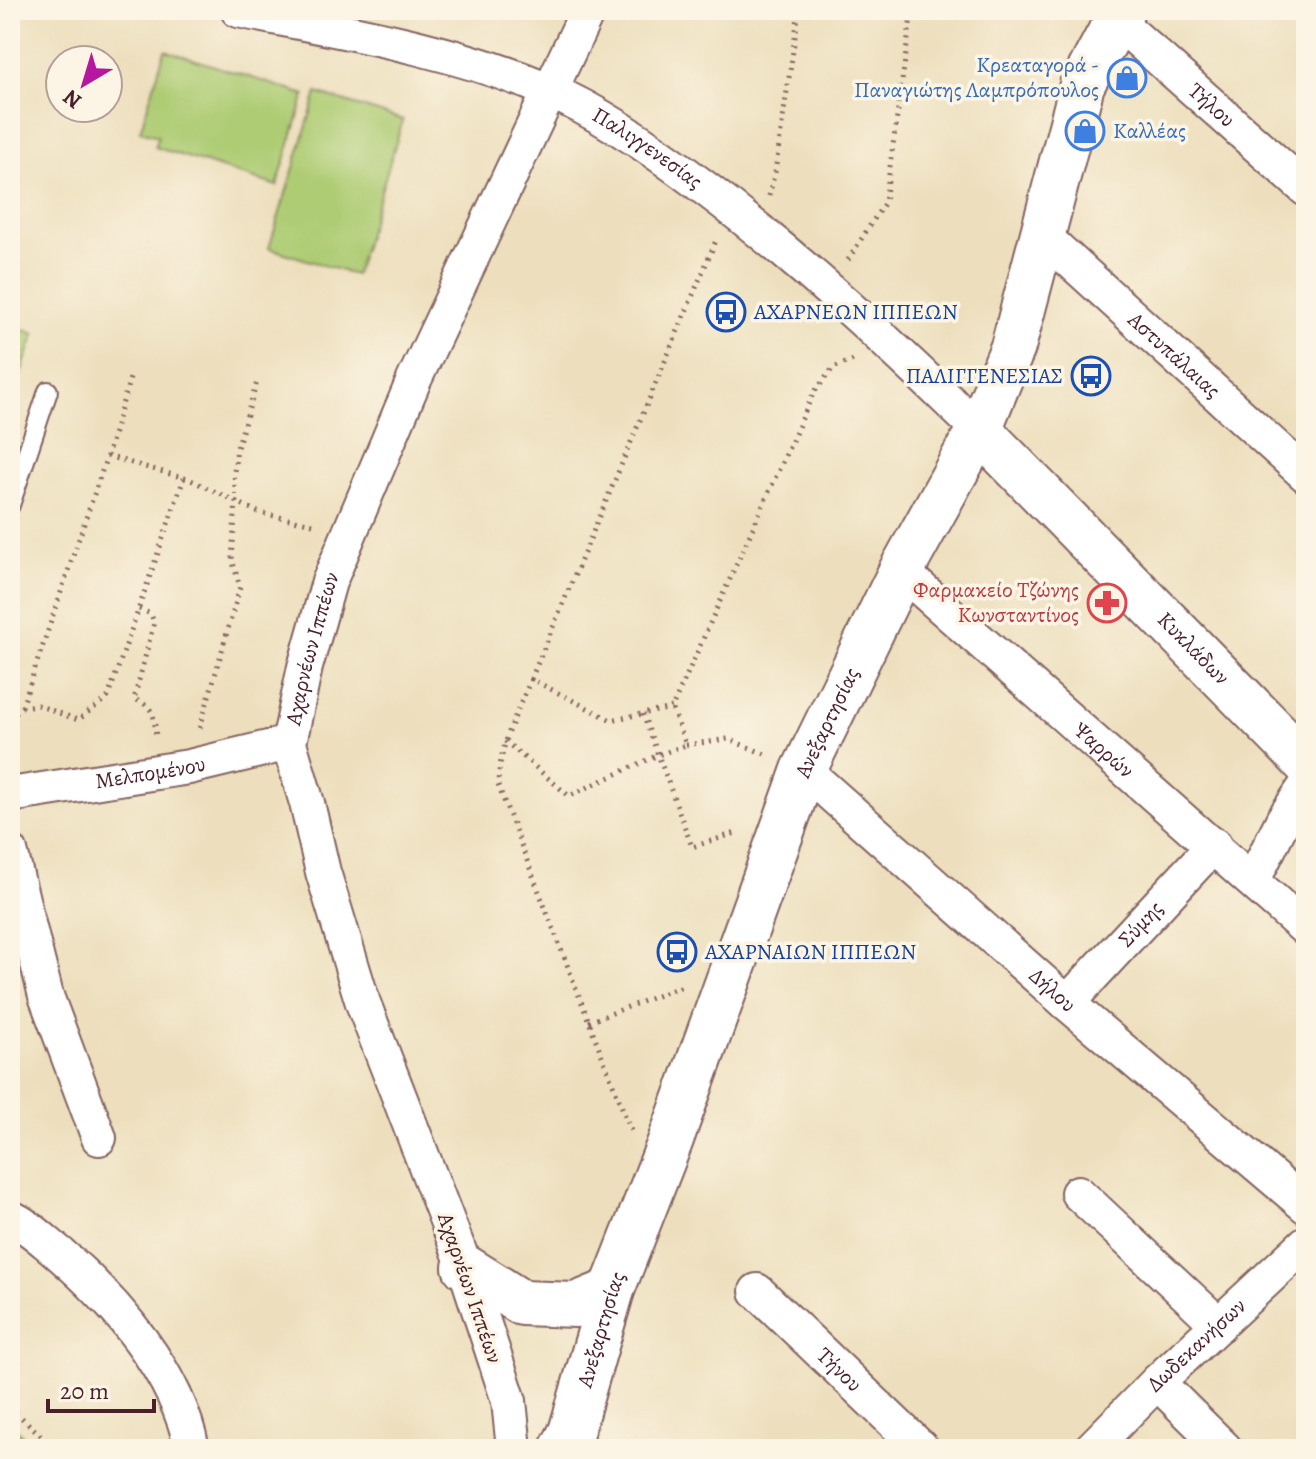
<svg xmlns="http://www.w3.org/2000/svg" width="1316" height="1459" font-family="Alegreya,serif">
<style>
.green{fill:#adcc73;stroke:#7c764f;stroke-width:2}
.forest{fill:#8ab065;stroke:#6a6848;stroke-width:2}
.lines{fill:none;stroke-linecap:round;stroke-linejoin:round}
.lane-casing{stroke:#83625e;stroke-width:22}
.street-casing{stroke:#83625e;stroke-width:38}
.secondary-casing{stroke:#83625e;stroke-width:48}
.path{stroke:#83625e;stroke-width:5;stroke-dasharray:2 6;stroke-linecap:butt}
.lane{stroke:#fff;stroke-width:18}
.street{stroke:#fff;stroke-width:34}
.secondary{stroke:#fff;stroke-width:44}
.labels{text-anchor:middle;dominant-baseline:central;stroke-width:7;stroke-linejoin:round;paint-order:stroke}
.shop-label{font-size:22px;fill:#366cbe;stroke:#fcf5e5;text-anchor:end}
.street-label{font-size:22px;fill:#4a1f2b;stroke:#fcf5e5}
.transit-label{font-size:22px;fill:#164399;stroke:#fcf5e5;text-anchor:start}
.health-label{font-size:22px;fill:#be3a42;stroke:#fcf5e5;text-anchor:end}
</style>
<rect width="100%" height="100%" fill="#fcf5e5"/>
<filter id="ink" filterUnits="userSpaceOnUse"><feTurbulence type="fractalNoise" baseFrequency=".0125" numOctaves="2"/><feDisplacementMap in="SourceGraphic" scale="16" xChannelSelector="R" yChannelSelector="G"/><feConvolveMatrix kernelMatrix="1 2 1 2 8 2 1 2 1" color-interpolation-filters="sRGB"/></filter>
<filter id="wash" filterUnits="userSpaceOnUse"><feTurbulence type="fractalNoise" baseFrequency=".006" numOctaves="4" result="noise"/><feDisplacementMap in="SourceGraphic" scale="32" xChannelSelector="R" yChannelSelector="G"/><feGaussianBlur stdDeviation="1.8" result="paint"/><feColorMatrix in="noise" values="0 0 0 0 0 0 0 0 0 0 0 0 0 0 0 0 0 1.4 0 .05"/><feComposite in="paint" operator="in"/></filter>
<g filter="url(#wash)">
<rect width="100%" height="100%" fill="#eddfbd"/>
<path class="green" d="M165,50L305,95L277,186L155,147L158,136L140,131Z
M317,93L403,120L355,275L269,248Z
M10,324L35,334L10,402Z"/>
<path class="forest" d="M10,1421L34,1449H10Z"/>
</g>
<g filter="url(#ink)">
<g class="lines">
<g class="lane-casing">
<path id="lane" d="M10,505L48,391"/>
</g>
<g class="street-casing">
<g id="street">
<path id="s1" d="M238,10C342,31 449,48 548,90C603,114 655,150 702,186C801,260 890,344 979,430"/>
<path id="s2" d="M1116,20L1306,189"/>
<path id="s3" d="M1041,234L1306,475"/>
<path id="s4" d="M901,571L1306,929"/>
<path id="s5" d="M804,770L1067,1003L1306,1206"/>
<path id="s6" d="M10,795L189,767L289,743"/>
<path d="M10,851L46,996L99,1138"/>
<path d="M1253,880L1283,820L1306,786"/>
<path id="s7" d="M1067,1003L1214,845"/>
<path d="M1078,1193L1219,1325"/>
<path d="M10,1217C29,1226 43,1240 59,1253C117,1303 177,1373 192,1449"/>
<path id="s8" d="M757,1291L922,1449"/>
<path d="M1157,1382L1225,1449"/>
<path id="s9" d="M514,1449L509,1401L465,1267L363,1003L323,872L307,803L289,743L305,667L329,582L414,380L588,10"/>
<path id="s10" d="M1091,1449L1157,1382L1306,1243"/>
</g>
</g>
<g class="secondary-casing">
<g id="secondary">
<path id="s11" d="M979,430L1306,763"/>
<path d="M465,1267L522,1303L576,1305L612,1290"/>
<path id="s12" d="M562,1449L571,1432L612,1290L670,1142L804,770L901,571L979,430L1013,347L1082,85L1122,10"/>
</g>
</g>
<path class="path" d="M769,196L775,172L799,10
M848,260L885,202L912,10
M107,456L191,480L260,513L318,525
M139,609L151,614L154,623L134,699C156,708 154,716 156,738
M531,679C516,715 499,747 498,785L631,1131
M22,707L107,456L130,378
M672,708L611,720L531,679L717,238
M643,714L692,847L739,832
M10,719L22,707L37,705L78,720L108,697L184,478
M200,728L240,587L232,559L236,501L234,472L237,448L257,382
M505,741L569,796L658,755L686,745L672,708L813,394L833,368L856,359
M686,745L728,739L770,756
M589,1022L685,985
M10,1407L56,1449"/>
<use href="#lane" class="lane"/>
<use href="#street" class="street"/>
<use href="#secondary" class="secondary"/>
</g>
</g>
<defs>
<g id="shop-ring" transform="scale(2)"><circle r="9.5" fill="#fcf5e5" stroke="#3f7fe0" stroke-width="1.5"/><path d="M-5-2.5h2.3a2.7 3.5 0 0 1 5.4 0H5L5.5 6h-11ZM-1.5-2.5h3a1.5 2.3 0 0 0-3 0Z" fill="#3f7fe0"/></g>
<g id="bus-ring" transform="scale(2)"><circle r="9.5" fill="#fcf5e5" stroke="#1a4fb4" stroke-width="1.5"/><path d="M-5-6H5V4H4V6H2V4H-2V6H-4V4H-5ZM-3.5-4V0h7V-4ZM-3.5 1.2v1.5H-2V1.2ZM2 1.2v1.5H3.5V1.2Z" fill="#1a4fb4"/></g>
<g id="pharmacy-ring" transform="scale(2)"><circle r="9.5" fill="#fcf5e5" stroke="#e0444e" stroke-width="1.5"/><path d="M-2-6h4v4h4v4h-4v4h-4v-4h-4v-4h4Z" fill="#e0444e"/></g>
</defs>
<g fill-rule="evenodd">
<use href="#shop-ring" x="1127" y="78"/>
<use href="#shop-ring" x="1085" y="131"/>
<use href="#bus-ring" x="726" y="312"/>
<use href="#bus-ring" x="1091" y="376"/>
<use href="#pharmacy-ring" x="1107" y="603"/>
<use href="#bus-ring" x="677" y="952"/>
</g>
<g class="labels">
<g class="shop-label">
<text x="1099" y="65">Κρεαταγορά -<tspan x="1099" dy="25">Παναγιώτης Λαμπρόπουλος</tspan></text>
<text x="1113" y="131" text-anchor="start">Καλλέας</text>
</g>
<g class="street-label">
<text stroke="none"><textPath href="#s2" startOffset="128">Τήλου</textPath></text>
<text stroke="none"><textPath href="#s1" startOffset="436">Παλιγγενεσίας</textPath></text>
<text stroke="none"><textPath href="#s3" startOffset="180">Αστυπάλαιας</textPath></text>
<text stroke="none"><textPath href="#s11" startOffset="306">Κυκλάδων</textPath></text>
<text stroke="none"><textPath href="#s9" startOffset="840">Αχαρνέων Ιππέων</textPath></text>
<text stroke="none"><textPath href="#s12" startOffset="774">Ανεξαρτησίας</textPath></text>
<text stroke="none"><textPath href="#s4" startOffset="270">Ψαρρών</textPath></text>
<text stroke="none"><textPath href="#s6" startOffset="142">Μελπομένου</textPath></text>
<text stroke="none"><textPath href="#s7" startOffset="108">Σύμης</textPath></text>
<text stroke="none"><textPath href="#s5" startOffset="332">Δήλου</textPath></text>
<text transform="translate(470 1288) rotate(71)">Αχαρνέων Ιππέων</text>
<text stroke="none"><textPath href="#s12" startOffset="126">Ανεξαρτησίας</textPath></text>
<text stroke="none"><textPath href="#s10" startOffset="148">Δωδεκανήσων</textPath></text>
<text stroke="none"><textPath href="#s8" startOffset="114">Τήνου</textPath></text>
</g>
<g class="transit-label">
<text x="754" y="312">ΑΧΑΡΝΕΩΝ ΙΠΠΕΩΝ</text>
<text x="1063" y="376" text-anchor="end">ΠΑΛΙΓΓΕΝΕΣΙΑΣ</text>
<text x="705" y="952">ΑΧΑΡΝΑΙΩΝ ΙΠΠΕΩΝ</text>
</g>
<g class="health-label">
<text x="1079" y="590">Φαρμακείο Τζώνης<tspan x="1079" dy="25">Κωνσταντίνος</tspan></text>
</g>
</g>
<rect width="1316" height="1459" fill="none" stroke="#fcf5e5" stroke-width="40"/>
<g transform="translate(84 84) rotate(218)"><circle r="38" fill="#fcf5e5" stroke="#b59f9b" stroke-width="2"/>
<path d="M0-6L14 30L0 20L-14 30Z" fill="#b5179e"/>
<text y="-12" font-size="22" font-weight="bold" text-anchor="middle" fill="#4a1f2b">N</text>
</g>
<path d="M48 1399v12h106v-12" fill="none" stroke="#4a1f2b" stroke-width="4"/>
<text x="60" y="1399" font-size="24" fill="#4a1f2b" stroke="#fcf5e5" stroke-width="6" paint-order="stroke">20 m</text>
</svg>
